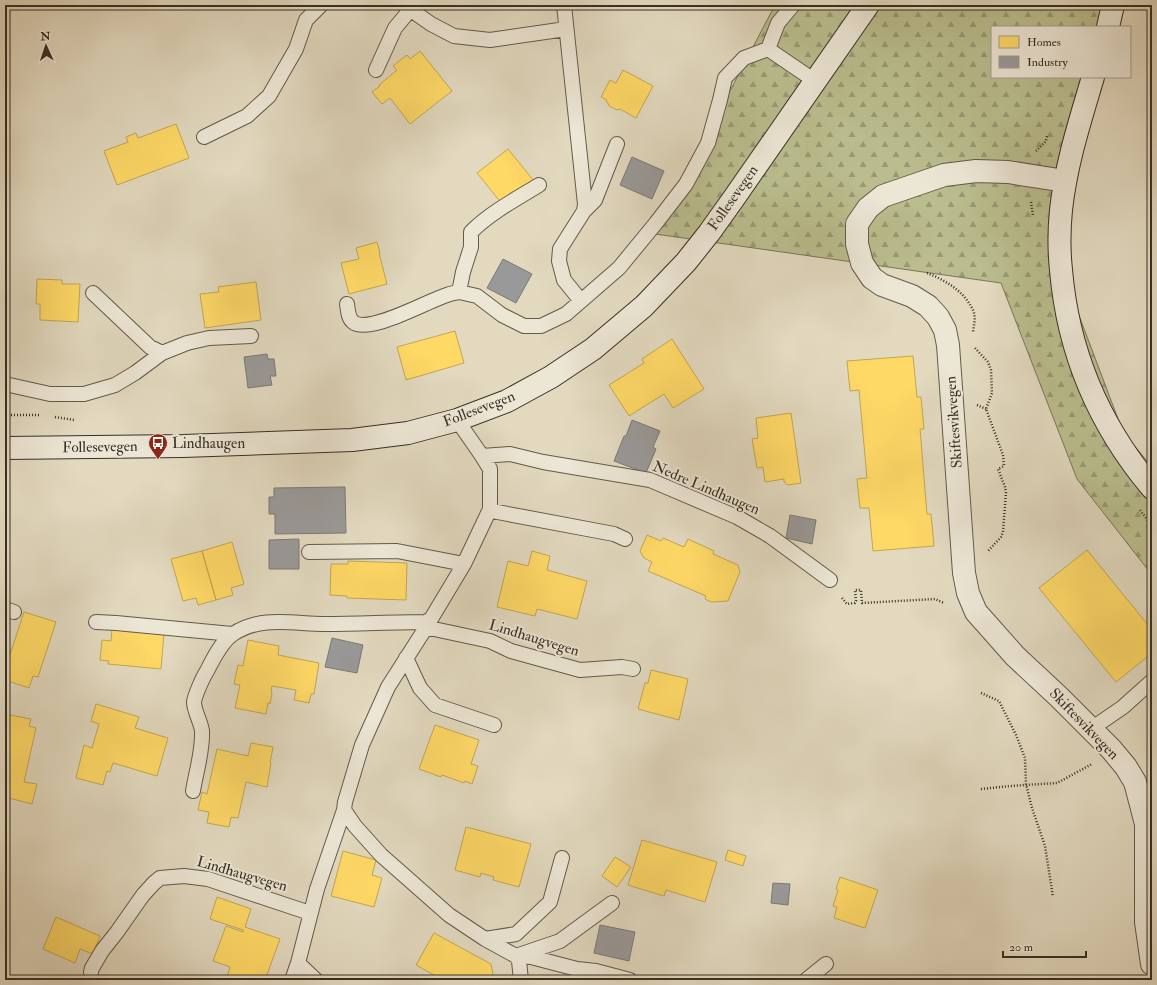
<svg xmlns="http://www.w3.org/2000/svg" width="1157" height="985" font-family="'IM FELL Double Pica',serif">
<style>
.forest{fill:url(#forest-firs);stroke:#797658}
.homes{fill:#ffd966;stroke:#c3a652}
.industry{fill:#999;stroke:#7c7976}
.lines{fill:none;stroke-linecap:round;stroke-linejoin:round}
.service-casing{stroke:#625a4a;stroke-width:16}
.minor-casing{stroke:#625a4a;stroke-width:24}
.secondary-casing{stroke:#382f23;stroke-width:24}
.path{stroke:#382f23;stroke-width:2.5;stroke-dasharray:1 2;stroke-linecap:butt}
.service{stroke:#ece6d5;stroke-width:14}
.minor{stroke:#ece6d5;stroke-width:22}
.secondary{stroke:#ece6d5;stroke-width:22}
.labels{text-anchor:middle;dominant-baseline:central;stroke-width:4;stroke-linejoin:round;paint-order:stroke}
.street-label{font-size:15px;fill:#382f23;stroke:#ece6d5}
.poi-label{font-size:15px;fill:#382f23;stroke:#ece6d5;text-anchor:start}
</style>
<defs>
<pattern id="forest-firs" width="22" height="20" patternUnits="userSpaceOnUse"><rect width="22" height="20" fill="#babd8e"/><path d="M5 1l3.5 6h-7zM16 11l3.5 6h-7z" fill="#989a74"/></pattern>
</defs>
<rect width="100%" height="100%" fill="#e2d9bf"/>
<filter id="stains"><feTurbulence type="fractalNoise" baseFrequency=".005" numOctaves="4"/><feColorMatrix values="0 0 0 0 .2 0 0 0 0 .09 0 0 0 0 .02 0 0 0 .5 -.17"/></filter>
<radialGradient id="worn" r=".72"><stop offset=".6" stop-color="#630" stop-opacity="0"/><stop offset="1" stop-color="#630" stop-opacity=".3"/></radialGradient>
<path class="forest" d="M775,5H1111L1107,27H992V77H1096L1058,260L1123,432L1152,467V575L1077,479L1001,283L655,234Z"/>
<path class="homes" d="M495,5H531V10L495,7Z
M420,51L452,91L410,124L390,98L382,104L372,92L380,86L379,85L397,70L393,66L407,55L410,59Z
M623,70L653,86L636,118L620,109L617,110L609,106L608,103L606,102L607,100L601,97L610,80L616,83Z
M176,124L189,158L117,185L104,151L128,142L126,137L136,133L138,138Z
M508,149L534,181L503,205L477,173Z
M377,242L380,253H379L387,284L349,294L341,263L359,259L356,248Z
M37,279L62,280V284H80L78,322L40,320V304H36Z
M256,282L261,320L205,328L200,294L219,292L218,287Z
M455,331L464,363L406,380L397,347Z
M672,339L704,389L673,408L664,394L629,416L609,385L644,363L642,359Z
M913,356L917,397H921L924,429H920L927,514H931L934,546L873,551L869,508H860L857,479L867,478L859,390L850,391L847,361Z
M791,413L801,483L788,485L784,482V479L765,482L763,467L757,468L752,439L758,438L756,418Z
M647,535L661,541L663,538L684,547L688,539L714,551L713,554L738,565L740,572L728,601L711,602L705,599L706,596L648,571L652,562L644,558L640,551Z
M232,542L244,584L231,588L233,595L216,600L202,551Z
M1087,550L1152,630V653L1116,682L1039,588Z
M202,551L216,600L198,605L196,598L183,601L171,559Z
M532,551L550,556L547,570L587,581L577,619L537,609L535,616L497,607L508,561L528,566Z
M348,561L407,563L406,600L347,598V596L330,595L331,564H348Z
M24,612L56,622L38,677L33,676L29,688L5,680L8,668L6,667Z
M112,629L164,633L161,669L108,664L109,661L100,660L102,640L111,641Z
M248,640L279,646L278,655L319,663L314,694H311L309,703L294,700L296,690L272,686L271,692L272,693L270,704L268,703L266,714L235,708L240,685L234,684L238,665L243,666Z
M651,670L688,679L679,720L638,709L645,683H648Z
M96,704L139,717L135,728L168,738L157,776L113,763L110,772L107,771L103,785L76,778L84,745L92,748L99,724L91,721Z
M5,714L31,719L29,726L36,728L24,782L37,784L32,804L5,797Z
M435,725L479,740L471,764L478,766L472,784L465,781L464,783L442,775L441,777L419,769Z
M251,743L273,747L270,763H271L267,787L246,782L238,818L231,817L229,827L207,823L209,812L198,810L202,792L207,794L217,749L248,756Z
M466,827L531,844L519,887L493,880L494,877L481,873L480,877L455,870Z
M642,840L717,862L705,902L666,890L664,896L628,885Z
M728,850L746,856L743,866L725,860Z
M343,851L376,860L372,875L382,878L374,907L331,896Z
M615,857L631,867L617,887L602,876Z
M840,877L878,890L865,928L834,918L837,907L833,906L838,890L836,889Z
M217,897L251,909L245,927L280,939L265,980H226L230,967L213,961L226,926L243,932V930L210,919Z
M56,917L100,936L93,954L80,949L75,963L43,949Z
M434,933L491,964L494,980H443L416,965Z"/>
<path class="industry" d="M632,157L664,171L652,199L620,185Z
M503,259L532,274L516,303L487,288Z
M267,354L268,359H274L276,376H270L272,385L248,388L244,357Z
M632,420L660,431L653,447L656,449L646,473L614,461L624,436H626Z
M345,487L346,533L275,534V514H269V497H274V488Z
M790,515L816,520L812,544L786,538Z
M299,539V569H269V540Z
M332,638L363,645L357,673L325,667Z
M773,883L790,884L788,905L771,903Z
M600,925L635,932L629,961L594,953Z"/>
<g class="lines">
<g class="service-casing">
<path id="service" d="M404,5L431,24L454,36L490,40L566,29
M564,5L585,204L584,211L560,249L559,261L564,280L581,301L619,268L656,223L686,184L708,143L720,100L725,78L744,58L768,49L815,81
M768,49L778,23L793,5
M376,70L395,28L410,10
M204,137L247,116L269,96L296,49L306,20L321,5
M539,185C516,199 490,213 471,232V247L463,272L459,292L477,296L502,315L524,326H541L566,314L581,301
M584,211L595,200L617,144
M93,293L150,347L162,353
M347,304C348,310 348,318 353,322C369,335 429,300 447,295C451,293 455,293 459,292
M5,384L50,394H84L115,385L135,373L162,353L187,343L209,338L251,336
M482,456L510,454L543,462L650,480L737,517L770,536L830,580
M490,509L492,511L614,534L625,539
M309,552L397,551L464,564
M5,609L14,612
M96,622L116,623L232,634
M425,629H434L490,641L511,651L580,670L622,667L633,669
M406,658L420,688L435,705L494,725
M1091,729L1123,707L1152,681
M193,791C196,772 203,751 202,731C201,722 194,711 194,702C195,695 203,677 207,671C213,659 222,641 233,634C261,615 294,624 325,624C359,624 392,622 426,622L429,620
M344,810L355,826L381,855L449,915L485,939L516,956L531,957L577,969L596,971L630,980
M485,939L516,934L550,902L562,858
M298,963L316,980
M91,972L92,968L102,951L117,932L143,895L154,883L160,878L184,876L208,879L310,913
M292,980L298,963L317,889L344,810L345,802L362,745L388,687L425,629L464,564L490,509V469L482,456L457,420
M521,980L519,961L516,956L560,941L612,903
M806,980L826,964"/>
</g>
<g class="minor-casing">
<path id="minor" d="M1065,181L1008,172L976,171L944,175L883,196L868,208L857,224V244L862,263L872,278L882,285L912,296L928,306L938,317L945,330L948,345L964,573L968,593L976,612L1015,656L1059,697L1111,749L1126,767L1135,782L1146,824V922L1152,964"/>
</g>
<g class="secondary-casing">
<path id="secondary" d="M1108,27L1113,5
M1093,77C1080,121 1066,164 1061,210C1059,230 1059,251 1061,270C1068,352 1099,425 1152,488
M5,448L183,446L352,440L408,433L457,420L507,401L551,377L593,349L644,306L686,262L709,233L734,198L868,5"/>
</g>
<path class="path" d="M1036,151L1046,141L1047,136
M1031,202L1033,216
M927,273C945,280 964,291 973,310C976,317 974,325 973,332
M975,348L988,362L991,370L992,393L986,409L1003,455L1004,466L998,469L1005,487L1006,492L1003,532L1001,537L988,551
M977,405L986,409
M5,415H40
M55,417L74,420
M1140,510L1152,526
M842,598L847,604L855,603L856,601L855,590H861L862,603L935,599L944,603
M981,693L999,701L1016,735L1025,758L1026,784L1032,808L1045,846L1053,897
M981,789L1010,786L1057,783L1092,764"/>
<use href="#service" class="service"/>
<use href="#minor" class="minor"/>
<use href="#secondary" class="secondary"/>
</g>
<defs>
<g id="bus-pin" transform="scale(1)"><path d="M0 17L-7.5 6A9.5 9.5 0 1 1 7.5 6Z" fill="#8f2418" stroke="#ece6d5"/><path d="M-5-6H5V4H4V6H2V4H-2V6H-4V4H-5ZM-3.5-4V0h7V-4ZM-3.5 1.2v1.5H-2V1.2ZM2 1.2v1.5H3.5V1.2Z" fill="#fff"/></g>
</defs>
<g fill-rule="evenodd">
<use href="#bus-pin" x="158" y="443"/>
</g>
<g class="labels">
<g class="street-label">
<text transform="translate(733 198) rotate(-55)">Follesevegen</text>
<text transform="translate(479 409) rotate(-21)">Follesevegen</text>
<text transform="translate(954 422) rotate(-94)">Skiftesvikvegen</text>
<text transform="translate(100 447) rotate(-1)">Follesevegen</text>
<text transform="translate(706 488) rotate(23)">Nedre Lindhaugen</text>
<text transform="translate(534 638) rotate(17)">Lindhaugvegen</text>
<text transform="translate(1084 724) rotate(46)">Skiftesvikvegen</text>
<text transform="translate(242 874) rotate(16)">Lindhaugvegen</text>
</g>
<g class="poi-label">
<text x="172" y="443">Lindhaugen</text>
</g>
</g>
<rect width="1157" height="985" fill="none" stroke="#e2d9bf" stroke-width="20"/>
<rect x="6" y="6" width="1145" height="973" fill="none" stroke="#382f23" stroke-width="2"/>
<rect x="10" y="10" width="1137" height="965" fill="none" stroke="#382f23"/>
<rect x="991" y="26" width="140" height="52" fill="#ece6d5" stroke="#a49d8e"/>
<rect x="999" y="36" width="20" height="12" fill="#ffd966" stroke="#a49d8e"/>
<text x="1027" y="46" font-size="12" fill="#382f23">Homes</text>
<rect x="999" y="56" width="20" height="12" fill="#999999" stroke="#a49d8e"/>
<text x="1027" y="66" font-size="12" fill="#382f23">Industry</text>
<g transform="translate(46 46) rotate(357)" stroke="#ece6d5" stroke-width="3" paint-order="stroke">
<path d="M0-3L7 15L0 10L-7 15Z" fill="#382f23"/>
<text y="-6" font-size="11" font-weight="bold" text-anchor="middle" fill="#382f23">N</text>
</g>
<path d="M1003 951v6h83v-6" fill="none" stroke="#382f23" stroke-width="2"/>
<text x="1009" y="951" font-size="12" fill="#382f23" stroke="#ece6d5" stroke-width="3" paint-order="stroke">20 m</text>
<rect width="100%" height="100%" filter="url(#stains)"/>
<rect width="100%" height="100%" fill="url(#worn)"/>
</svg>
